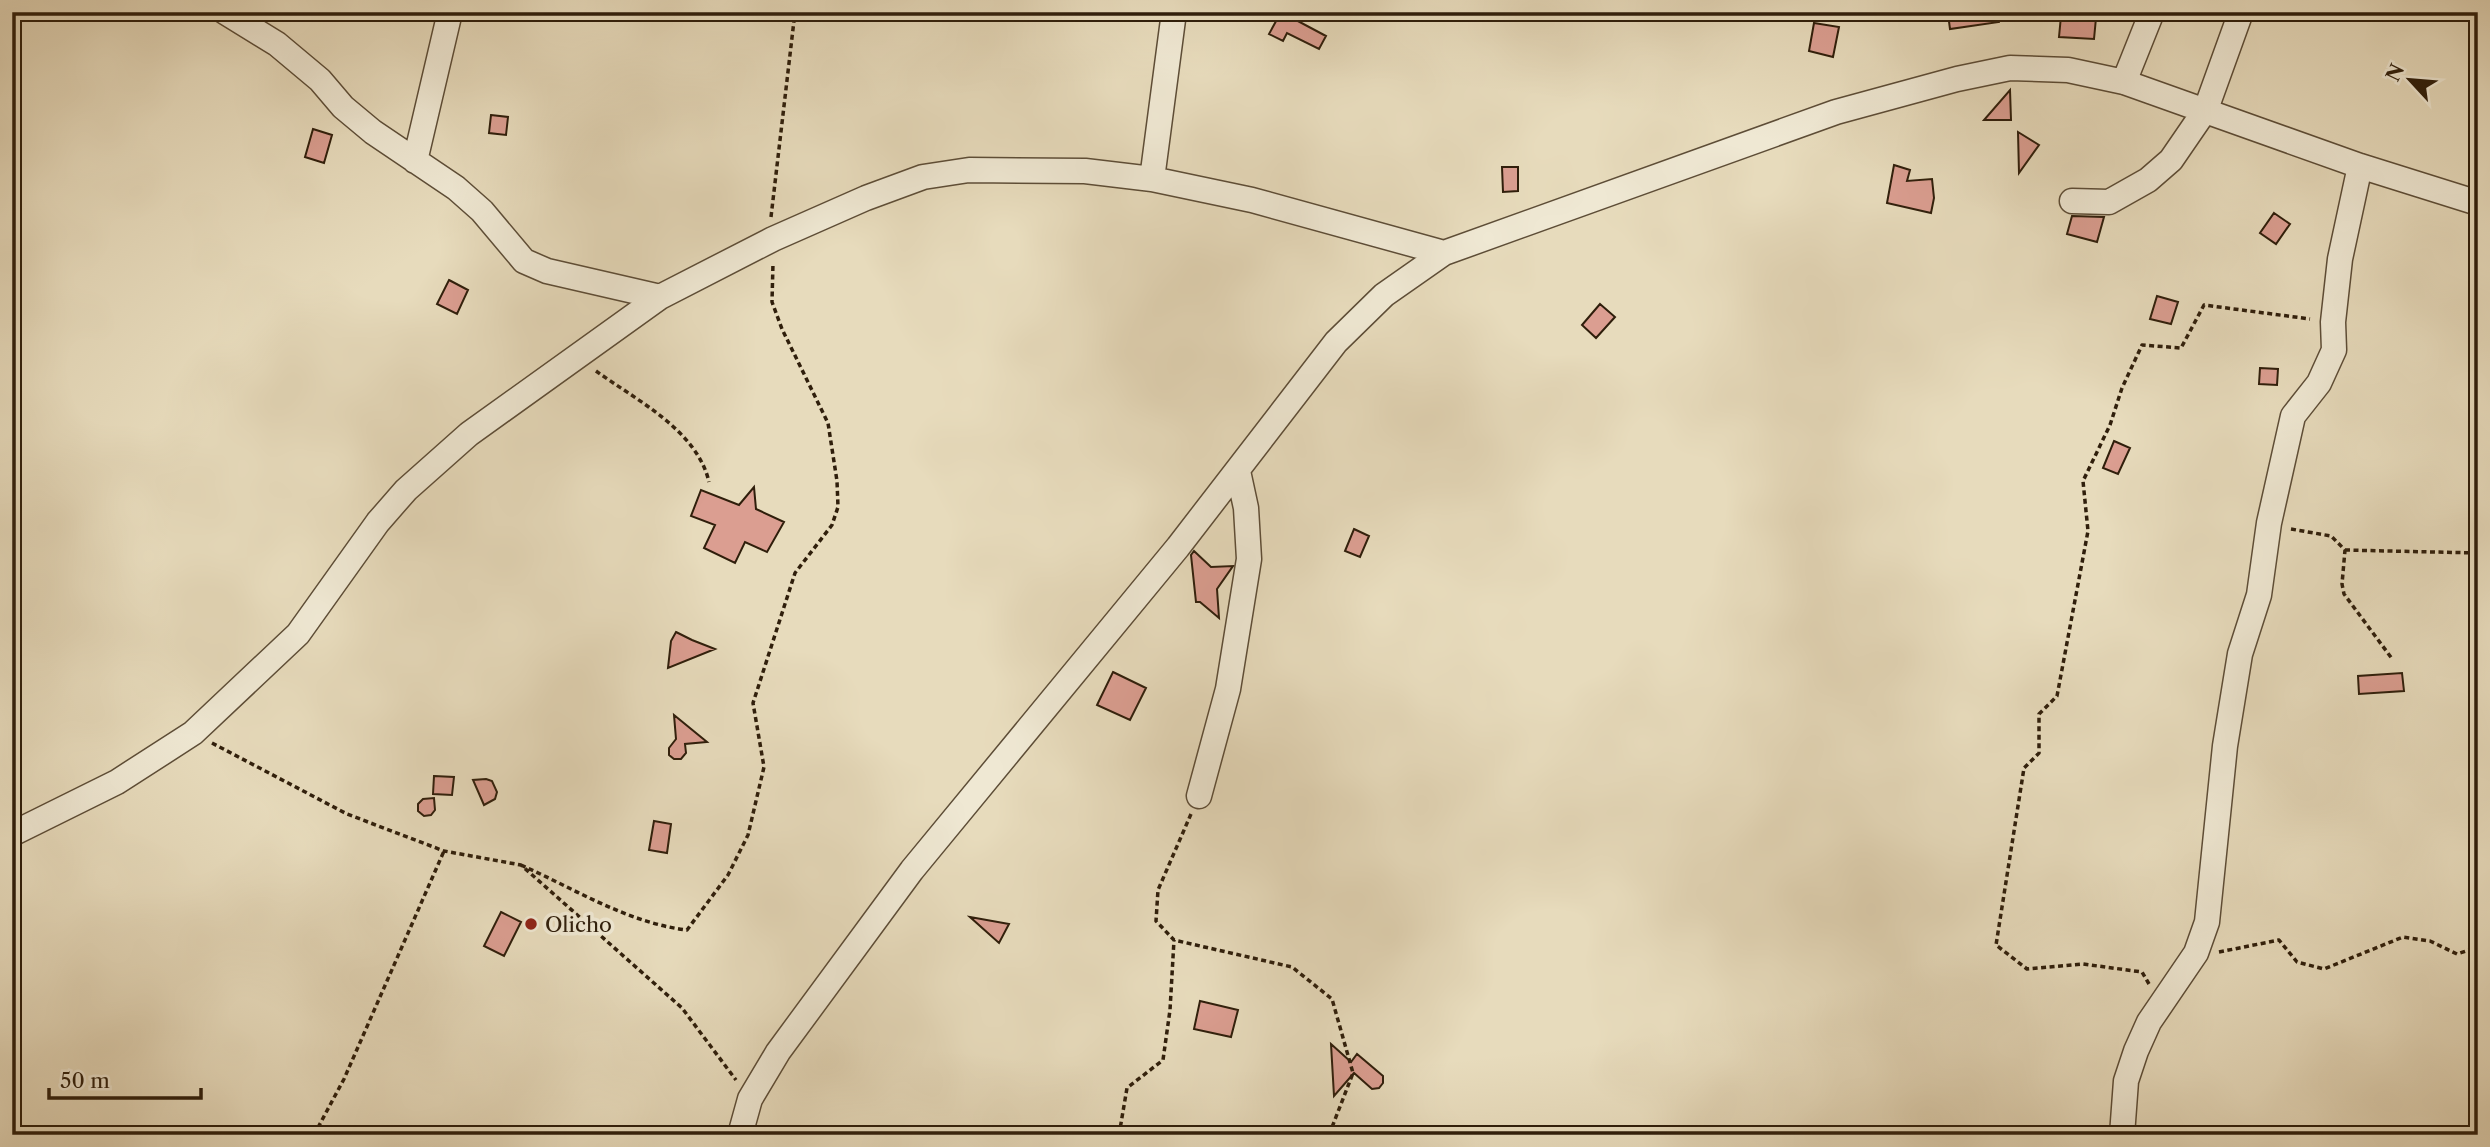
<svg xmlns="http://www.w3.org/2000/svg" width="2490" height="1147" font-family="'Libre Caslon Text',serif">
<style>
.building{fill:#db9e91;stroke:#2f1e0b;stroke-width:2}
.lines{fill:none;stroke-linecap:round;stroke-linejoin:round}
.minor-casing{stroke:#5d4d37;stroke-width:27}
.path{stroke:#2f1e0b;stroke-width:3.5;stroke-dasharray:5 3.5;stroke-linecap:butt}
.minor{stroke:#efe8d3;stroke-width:24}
.poi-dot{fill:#8f2418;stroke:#efe8d3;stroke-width:2.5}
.labels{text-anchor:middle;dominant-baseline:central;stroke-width:7;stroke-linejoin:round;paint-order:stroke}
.poi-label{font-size:21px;fill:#2f1e0b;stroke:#efe8d3;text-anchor:start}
</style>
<rect width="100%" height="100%" fill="#e7dbbc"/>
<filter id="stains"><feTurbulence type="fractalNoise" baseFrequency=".00286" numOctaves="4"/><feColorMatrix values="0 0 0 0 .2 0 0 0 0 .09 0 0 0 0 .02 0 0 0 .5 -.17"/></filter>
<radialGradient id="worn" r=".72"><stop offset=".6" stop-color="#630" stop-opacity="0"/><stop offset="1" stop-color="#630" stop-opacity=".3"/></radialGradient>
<path class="building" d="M1281,12H1297L1294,19L1326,36L1319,49L1287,33L1283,41L1269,34Z
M1999,12V22L1950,29L1948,14Z
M2061,16L2096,18L2094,39L2059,37Z
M1814,23L1839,27L1833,57L1809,51Z
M2010,90L2011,120H1984Z
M491,115L508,117L506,135L489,133Z
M313,129L332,135L324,163L305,157Z
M2018,132L2039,145L2019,173Z
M1894,165L1910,170L1907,181L1932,179L1934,198L1931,213L1887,203Z
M1502,167H1518V191L1503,192Z
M2274,213L2290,224L2276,244L2260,233Z
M2072,216L2104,217L2097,242L2067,234Z
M449,280L468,290L457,314L437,304Z
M2157,296L2178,302L2171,324L2150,319Z
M1600,304L1615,317L1596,338L1582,325Z
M2260,368L2278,369L2277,385L2259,384Z
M2114,441L2130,448L2118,474L2103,468Z
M754,487L756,509L784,522L767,552L745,542L735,563L704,548L715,525L691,516L701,490L739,505Z
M1354,529L1369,536L1360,557L1345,551Z
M1194,551L1211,567L1233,566L1217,589L1219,618L1200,602H1196L1191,555Z
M676,632L692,640L715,649L668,668L671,641Z
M1113,672L1146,688L1130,720L1097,705Z
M2402,673L2404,691L2359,694L2358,676Z
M674,715L707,742L685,744L686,753L681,759H674L669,755V748L676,739Z
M434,776L454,777L452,795L433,794Z
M486,779L492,781L497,792L495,799L484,805L473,780Z
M434,798L435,810L431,815L424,816L418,811V804L423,799Z
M654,821L671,824L667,853L649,850Z
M501,912L521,922L504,956L484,946Z
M970,917L1009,924L999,943Z
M1200,1001L1238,1010L1231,1037L1194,1029Z
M1331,1044L1351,1062L1357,1054L1383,1076V1083L1379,1088L1372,1089L1354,1073L1334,1096Z"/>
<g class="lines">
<g class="minor-casing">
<path id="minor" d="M225,12L277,44L320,80L343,107L373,132L456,188L482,211L524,261L547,271L660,297
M2124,82L2152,12
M415,161L450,12
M1152,179L1174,12
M2072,201L2109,202L2148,180L2171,160L2206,109L2241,12
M1199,796L1228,689L1249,559L1246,508L1238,471
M12,834L117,782L193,733L298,634L378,522L406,490L469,434L660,297L773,239L866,198L923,177L969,170L1085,171L1152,179L1252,200L1444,253
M740,1135L750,1099L778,1052L912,870L1178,547L1336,342L1384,295L1444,253L1836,112L1957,79L2010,68L2068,70L2124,82L2360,166L2478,203
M2122,1135L2126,1081L2136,1051L2149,1022L2196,953L2207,922L2225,746L2240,654L2259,595L2269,523L2293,416L2319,383L2334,350L2333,322L2340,259L2360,166"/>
</g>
<path class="path" d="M771,217L795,12
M596,371C636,400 697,430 709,482
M2291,529L2331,536L2345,550L2342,584L2344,594L2393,660
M2345,550L2478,553
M212,743L347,814L444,851L521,865L682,1008L736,1080
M1191,814L1158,890L1156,921L1174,940L1292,967L1332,999L1353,1073L1329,1135
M521,865C575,889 628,923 687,930L728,875L748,835L764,767L753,703L795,573L832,525L838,507L837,481L828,423L782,329L772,302L773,263
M2219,952L2279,940L2297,962L2324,969L2403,937L2430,941L2457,954L2478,947
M2149,984L2142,972L2083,964L2027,969L1996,945L2024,768L2039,753V714L2057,696L2088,531L2083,481L2110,425L2122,388L2142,345L2181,348L2204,305L2310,319
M314,1135L344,1079L444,851
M1119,1135L1127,1088L1163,1060L1170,1010L1174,940"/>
<use href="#minor" class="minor"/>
</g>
<circle class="poi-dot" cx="531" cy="924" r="7"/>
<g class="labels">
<g class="poi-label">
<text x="545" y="924">Olicho</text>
</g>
</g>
<rect width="2490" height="1147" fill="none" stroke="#e7dbbc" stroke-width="42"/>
<rect x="14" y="14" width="2462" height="1119" fill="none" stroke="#2f1e0b" stroke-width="3.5"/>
<rect x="21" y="21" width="2448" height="1105" fill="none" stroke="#2f1e0b" stroke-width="2"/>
<g transform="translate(2410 80) rotate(296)" stroke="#efe8d3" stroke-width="5" paint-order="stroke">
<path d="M0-5L12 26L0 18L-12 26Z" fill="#2f1e0b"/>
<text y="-10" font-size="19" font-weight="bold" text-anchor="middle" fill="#2f1e0b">N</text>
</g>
<path d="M49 1088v10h152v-10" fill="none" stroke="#2f1e0b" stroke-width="3.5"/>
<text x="60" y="1088" font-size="21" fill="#2f1e0b" stroke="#efe8d3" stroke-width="5" paint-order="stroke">50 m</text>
<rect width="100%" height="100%" filter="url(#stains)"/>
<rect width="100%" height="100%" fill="url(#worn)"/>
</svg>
